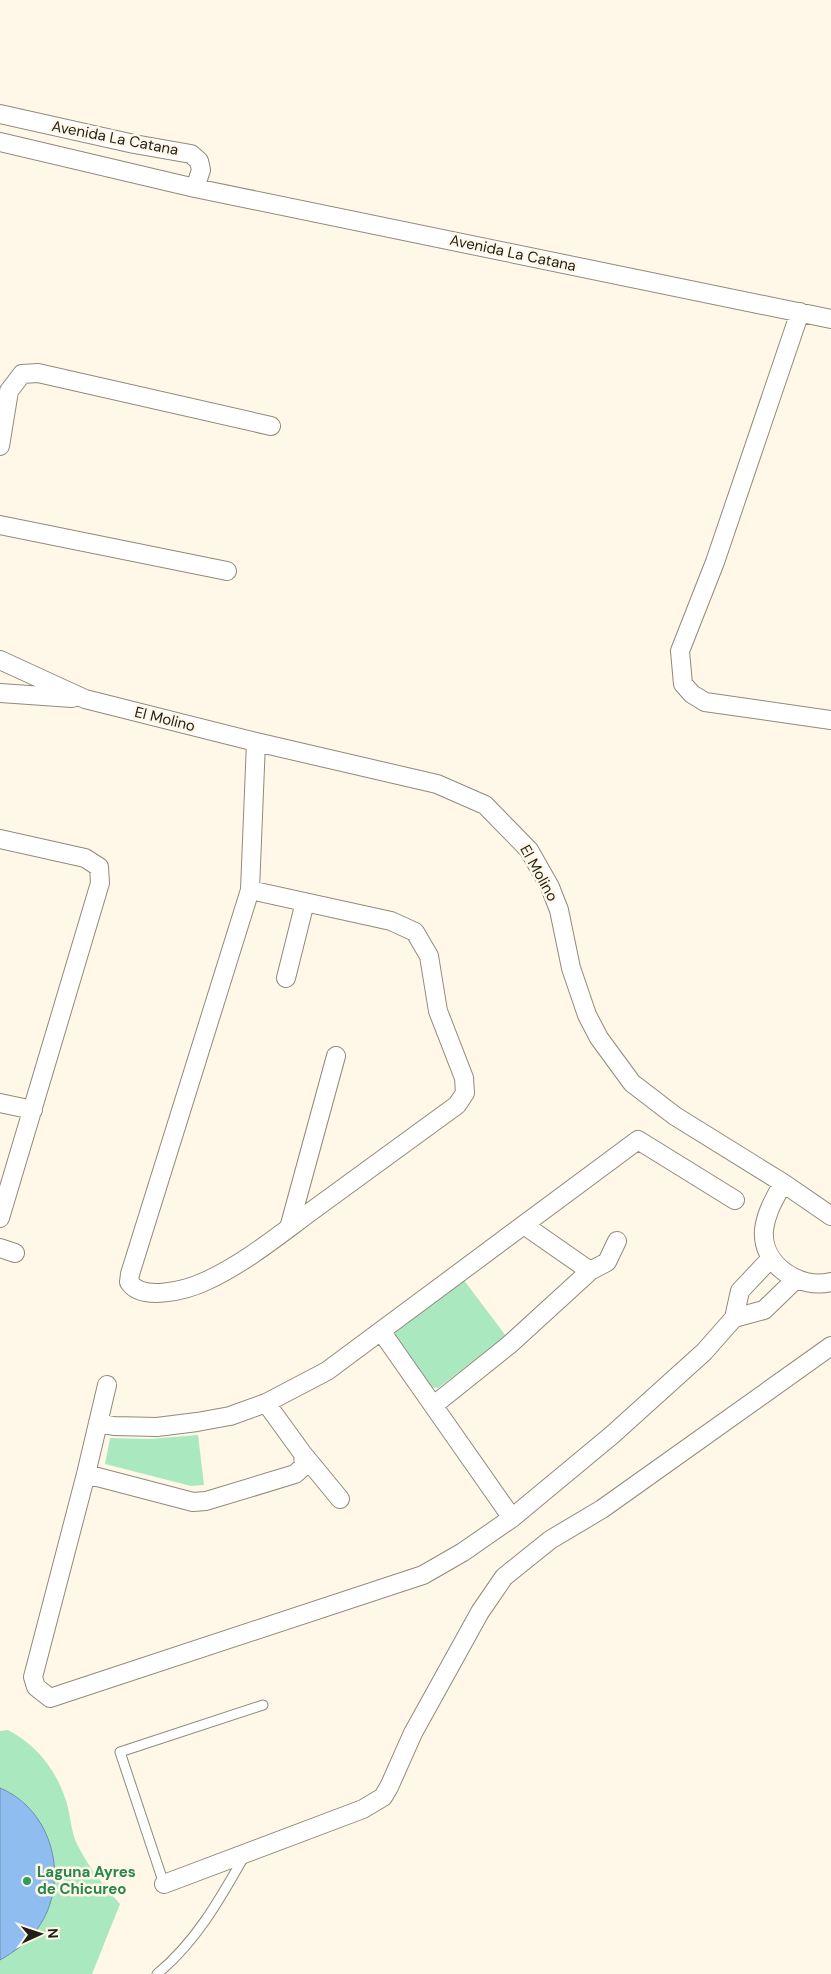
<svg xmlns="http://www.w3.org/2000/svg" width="831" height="1974" font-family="'DM Sans',sans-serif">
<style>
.green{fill:#aae9bf}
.water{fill:#8fbdef;stroke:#6e8dae}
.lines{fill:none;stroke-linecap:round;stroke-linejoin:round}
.service-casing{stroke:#918a7c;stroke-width:11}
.minor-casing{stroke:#918a7c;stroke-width:20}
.service{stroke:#fff;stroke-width:9}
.minor{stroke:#fff;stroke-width:18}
.leisure-dot{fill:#2e9e5b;stroke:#fff7e7;stroke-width:2}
.labels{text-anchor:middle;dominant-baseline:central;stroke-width:5;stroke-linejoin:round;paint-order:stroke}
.street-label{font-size:15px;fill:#211e18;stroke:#fff7e7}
.leisure-label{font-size:15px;font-weight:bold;fill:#27864d;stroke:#fff7e7;text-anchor:start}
</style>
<rect width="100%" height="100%" fill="#fff7e7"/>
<path class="green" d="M463,1279L506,1336L438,1388L431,1387L391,1334Z
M198,1435L204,1485L191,1486L105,1464L110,1438L149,1439Z
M8,1730C35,1744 55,1768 65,1798C71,1813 70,1832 78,1846C89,1868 104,1886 120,1904L92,1974H0V1960C47,1934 67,1887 46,1836C36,1813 24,1798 0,1788V1731Z"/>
<path class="water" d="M0,1788C53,1810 71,1881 38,1928C28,1942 14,1952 0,1960Z"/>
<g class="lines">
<g class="service-casing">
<path id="service" d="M164,1884L120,1752L263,1705
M157,1974C196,1942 220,1899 245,1855"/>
</g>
<g class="minor-casing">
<path id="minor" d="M0,114L134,144L191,154L199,161L201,170L195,188
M0,142L195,188L831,319
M800,312L715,562L680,651L683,684L692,694L705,702L831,720
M0,446L9,391L22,374L38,373L271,426
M0,525L227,571
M0,660L85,699L256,742L437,784L485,805L529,850L550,887L559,910L571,968L587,1015L599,1038L632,1083L675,1116L783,1183L831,1216
M0,693L72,698
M0,839L85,858L99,867L100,883L0,1218
M250,890L391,921L415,932L429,956L438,1011L464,1078L465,1093L457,1105C409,1140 361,1175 313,1210C279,1235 245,1263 206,1281C187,1290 142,1302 129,1282L130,1274L250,890L256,742
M286,978L305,902
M0,1103L33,1110
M783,1183C775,1198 766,1212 764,1230C761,1265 800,1290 831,1282
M289,1228L336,1056
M0,1248L15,1253
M590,1271L607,1262L617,1241
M734,1318L764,1310L795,1280
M381,1331L512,1518
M107,1385L86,1474L33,1677L36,1687L50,1698L423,1575L463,1552L512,1518L612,1435L704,1352L734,1318L740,1291L771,1258
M434,1405L509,1345L590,1271L524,1225
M98,1423L114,1426L157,1427L197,1422L230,1416L266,1403L327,1371L638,1140L735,1200
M303,1454L340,1499
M86,1474L193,1502L206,1501L295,1474L304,1466L303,1454L266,1403
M164,1884L363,1809L383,1797L389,1787L413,1733L480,1612L504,1577L550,1540L602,1509L831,1346"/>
</g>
<use href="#service" class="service"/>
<use href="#minor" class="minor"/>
</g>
<circle class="leisure-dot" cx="27" cy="1881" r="5"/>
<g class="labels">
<g class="street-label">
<text transform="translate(115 138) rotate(11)">Avenida La Catana</text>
<text transform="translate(513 253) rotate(12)">Avenida La Catana</text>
<text transform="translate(165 719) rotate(14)">El Molino</text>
<text transform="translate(539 873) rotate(61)">El Molino</text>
</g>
<g class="leisure-label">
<text x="37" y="1872">Laguna Ayres<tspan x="37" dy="17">de Chicureo</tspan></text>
</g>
</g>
<g transform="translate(40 1934) rotate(87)" stroke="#fff7e7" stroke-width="4" paint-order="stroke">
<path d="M0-4L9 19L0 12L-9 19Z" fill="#211e18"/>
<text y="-8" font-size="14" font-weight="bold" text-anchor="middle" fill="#211e18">N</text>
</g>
</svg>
